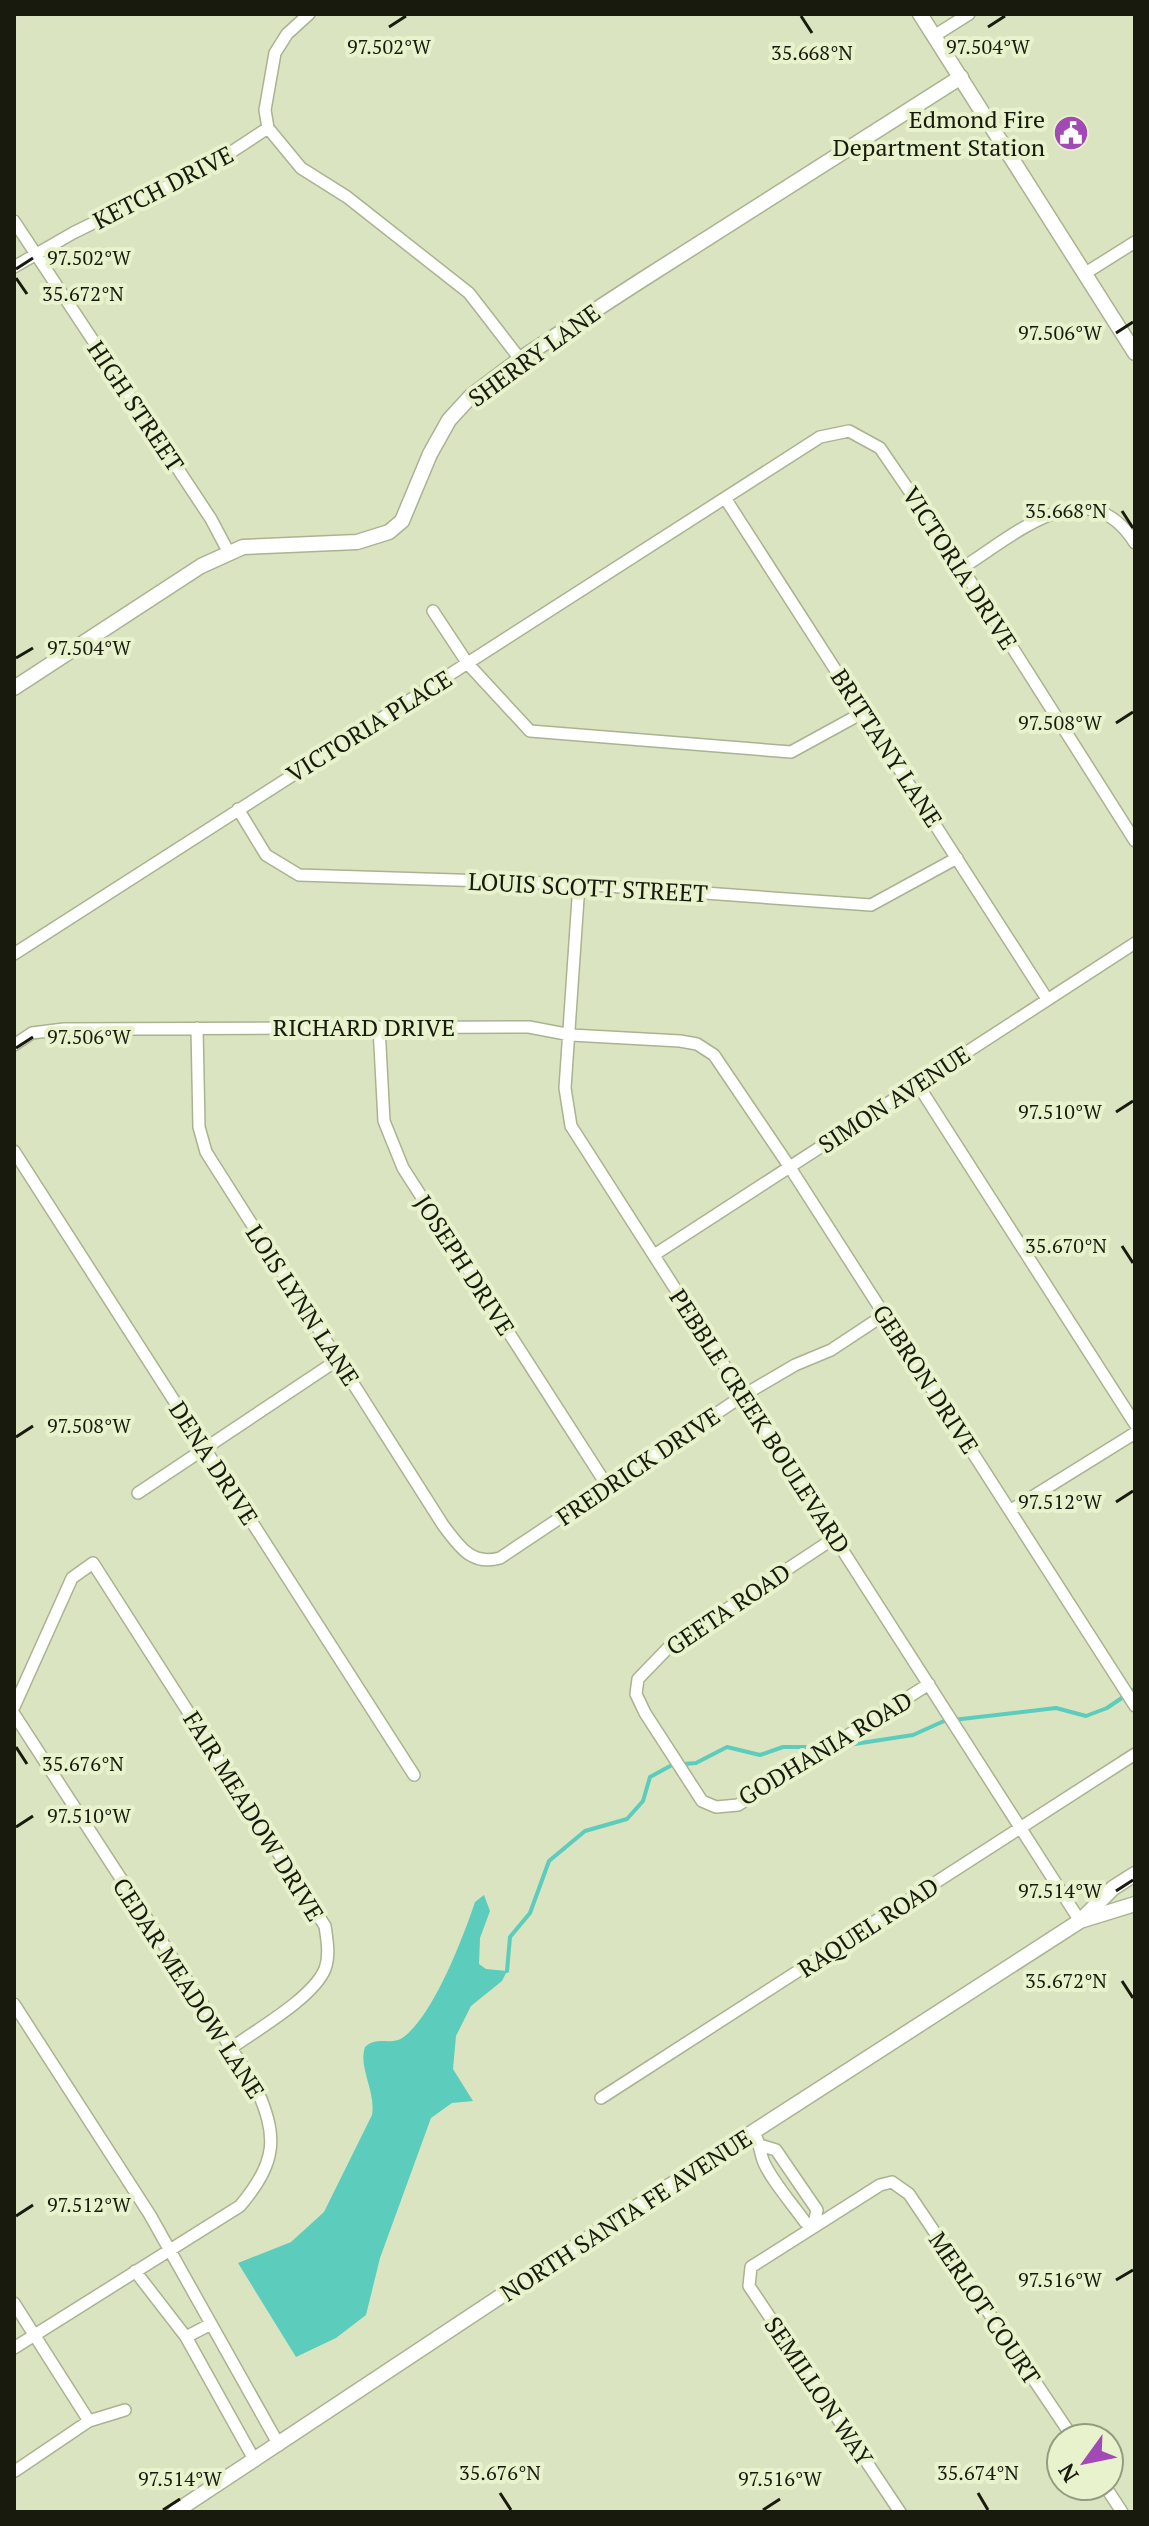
<svg xmlns="http://www.w3.org/2000/svg" width="1149" height="2526" font-family="'PT Serif',serif">
<style>
.water{fill:#5cccbc}
.lines{fill:none;stroke-linecap:round;stroke-linejoin:round}
.stream{stroke:#5cccbc;stroke-width:4}
.minor-casing{stroke:#aab390;stroke-width:14}
.tertiary-casing{stroke:#aab390;stroke-width:17}
.secondary-casing{stroke:#aab390;stroke-width:17}
.minor{stroke:#fff;stroke-width:11}
.tertiary{stroke:#fff;stroke-width:14}
.secondary{stroke:#fff;stroke-width:14}
.ticks{fill:none;stroke:#171a0d;stroke-width:3}
.labels{text-anchor:middle;dominant-baseline:central;stroke-width:8;stroke-linejoin:round;paint-order:stroke}
.poi-label{font-size:24px;fill:#171a0d;stroke:#e8f2cc;text-anchor:end}
.street-label{font-size:24px;fill:#171a0d;stroke:#e8f2cc}
.ticks-label{font-size:20px;text-anchor:middle;fill:#171a0d;stroke:#e8f2cc;stroke-width:8;stroke-linejoin:round;paint-order:stroke}
</style>
<rect width="100%" height="100%" fill="#dbe4c0"/>
<path class="water" d="M484,1895L490,1911L480,1938L479,1964L486,1969L507,1971L502,1981L471,2006L456,2036L453,2069L473,2101L452,2103L431,2118L380,2258L366,2315L336,2338L296,2357L238,2263L291,2242L324,2212L372,2115C376,2091 358,2068 365,2047C378,2035 392,2047 405,2036C434,2013 463,1938 475,1902Z"/>
<g class="lines">
<path class="stream" d="M835,1747L913,1735L944,1721L1056,1708L1086,1716L1107,1708L1135,1689
M507,1971L510,1937L530,1913L549,1861L585,1831L627,1819L643,1801L650,1777L672,1765L696,1763L727,1747L760,1755L783,1747H823"/>
<g class="minor-casing">
<path id="minor" d="M309,14L287,34L275,53L265,110L268,128L301,168L347,197L469,293L520,359
M934,36L969,14
M14,221L211,519L229,553
M14,267L73,233L213,164L268,128
M1084,274L1135,242
M725,498L1047,999
M962,568C1015,535 1087,467 1135,543
M433,611L468,664L530,731L791,752L864,712
M238,809L266,855L299,875L579,884L871,905L957,858
M579,884L565,1088L571,1126L1080,1921
M14,954L820,437L849,431L880,448L962,568L1135,841
M379,1027L384,1121L403,1168L606,1484
M197,1028L199,1127L206,1152L443,1525C459,1546 471,1566 500,1558L744,1395L795,1365L831,1350L884,1315
M14,1045L32,1033L64,1029L529,1027L571,1035L680,1041L697,1044L714,1055L789,1166L1135,1706
M918,1085L1135,1424
M14,1151L414,1775
M654,1255L1135,943
M138,1493L339,1359
M1011,1510L1135,1433
M836,1537L668,1648L638,1679L636,1694L645,1713L702,1801L716,1807L738,1805L929,1684
M14,1707L72,1578L93,1563L325,1926C327,1940 330,1955 325,1969C313,1998 256,2030 230,2049
M14,1714L255,2085C278,2136 278,2161 240,2206L14,2348
M14,2004L150,2215L279,2445
M601,2098L1135,1754
M754,2133C760,2143 759,2147 762,2157C766,2174 794,2206 805,2222L814,2224L817,2210L776,2150L763,2146
M135,2271L186,2337L255,2461
M14,2303L89,2421
M186,2337L211,2324
M15,2471L89,2421L125,2410
M1105,2486L1122,2512
M900,2512L749,2286L751,2267L880,2185L892,2182L909,2194L1073,2438"/>
</g>
<g class="tertiary-casing">
<path id="tertiary" d="M14,688L201,566L243,547L357,542L389,532L402,521L430,454L449,420L471,396L520,359L637,283L961,77
M1080,1921L1135,1904
M175,2512L584,2241L1080,1921L1113,1888L1135,1874"/>
</g>
<g class="secondary-casing">
<path id="secondary" d="M920,14L1135,353"/>
</g>
<use href="#minor" class="minor"/>
<use href="#tertiary" class="tertiary"/>
<use href="#secondary" class="secondary"/>
</g>
<path class="ticks" d="M801,16L812,33M389,27L406,16M988,27L1005,16M16,269L33,258M16,278L27,294M1116,333L1133,322M1122,511L1133,528M16,658L33,648M1116,723L1133,712M16,1048L33,1037M1116,1112L1133,1101M1122,1246L1133,1263M16,1437L33,1426M1116,1502L1133,1491M16,1747L27,1764M16,1827L33,1816M1116,1891L1133,1880M1122,1981L1133,1998M16,2216L33,2205M1116,2280L1133,2270M500,2493L511,2510M978,2493L988,2510M163,2510L180,2499M763,2510L780,2499"/>
<defs>
<g id="civic-disc" transform="scale(1.8)"><circle r="9.5" fill="#a149b5" stroke="#e8f2cc"/><path d="M-.6-6.5H3V-4.5H.6V-3L4-1V1h2V6H-6V1h2V-1L-.6-3ZM-1.2 2.5V6h2.4V2.5Z" fill="#fff"/></g>
</defs>
<g fill-rule="evenodd">
<use href="#civic-disc" x="1071" y="133"/>
</g>
<g class="labels">
<g class="poi-label">
<text x="1045" y="119">Edmond Fire<tspan x="1045" dy="28">Department Station</tspan></text>
</g>
<g class="street-label">
<text transform="translate(163 187) rotate(-27)">KETCH DRIVE</text>
<text transform="translate(534 355) rotate(-36)">SHERRY LANE</text>
<text transform="translate(136 406) rotate(56)">HIGH STREET</text>
<text transform="translate(960 568) rotate(57)">VICTORIA DRIVE</text>
<text transform="translate(369 726) rotate(-32)">VICTORIA PLACE</text>
<text transform="translate(887 748) rotate(57)">BRITTANY LANE</text>
<text transform="translate(588 887) rotate(3)">LOUIS SCOTT STREET</text>
<text x="364" y="1027">RICHARD DRIVE</text>
<text transform="translate(894 1099) rotate(-33)">SIMON AVENUE</text>
<text transform="translate(465 1265) rotate(57)">JOSEPH DRIVE</text>
<text transform="translate(303 1305) rotate(57)">LOIS LYNN LANE</text>
<text transform="translate(926 1379) rotate(57)">GEBRON DRIVE</text>
<text transform="translate(760 1421) rotate(57)">PEBBLE CREEK BOULEVARD</text>
<text transform="translate(214 1463) rotate(57)">DENA DRIVE</text>
<text transform="translate(638 1466) rotate(-34)">FREDRICK DRIVE</text>
<text transform="translate(728 1609) rotate(-34)">GEETA ROAD</text>
<text transform="translate(825 1748) rotate(-31)">GODHANIA ROAD</text>
<text transform="translate(254 1816) rotate(58)">FAIR MEADOW DRIVE</text>
<text transform="translate(868 1927) rotate(-33)">RAQUEL ROAD</text>
<text transform="translate(189 1988) rotate(57)">CEDAR MEADOW LANE</text>
<text transform="translate(626 2215) rotate(-33)">NORTH SANTA FE AVENUE</text>
<text transform="translate(985 2308) rotate(56)">MERLOT COURT</text>
<text transform="translate(819 2391) rotate(56)">SEMILLON WAY</text>
</g>
</g>
<g class="ticks-label">
<text x="389" y="54">97.502°W</text>
<text x="988" y="54">97.504°W</text>
<text x="812" y="60">35.668°N</text>
<text x="89" y="265">97.502°W</text>
<text x="83" y="301">35.672°N</text>
<text x="1060" y="340">97.506°W</text>
<text x="1066" y="518">35.668°N</text>
<text x="89" y="655">97.504°W</text>
<text x="1060" y="730">97.508°W</text>
<text x="89" y="1044">97.506°W</text>
<text x="1060" y="1119">97.510°W</text>
<text x="1066" y="1253">35.670°N</text>
<text x="89" y="1433">97.508°W</text>
<text x="1060" y="1509">97.512°W</text>
<text x="83" y="1771">35.676°N</text>
<text x="89" y="1823">97.510°W</text>
<text x="1060" y="1898">97.514°W</text>
<text x="1066" y="1988">35.672°N</text>
<text x="89" y="2212">97.512°W</text>
<text x="1060" y="2287">97.516°W</text>
<text x="500" y="2480">35.676°N</text>
<text x="978" y="2480">35.674°N</text>
<text x="180" y="2486">97.514°W</text>
<text x="780" y="2486">97.516°W</text>
</g>
<rect width="1149" height="2526" fill="none" stroke="#171a0d" stroke-width="32"/>
<g transform="translate(1085 2462) rotate(237)"><circle r="38" fill="#e8f2cc" stroke="#949c80" stroke-width="2"/>
<path d="M0-6L14 30L0 20L-14 30Z" fill="#a149b5"/>
<text y="-12" font-size="22" font-weight="bold" text-anchor="middle" fill="#171a0d">N</text>
</g>
</svg>
